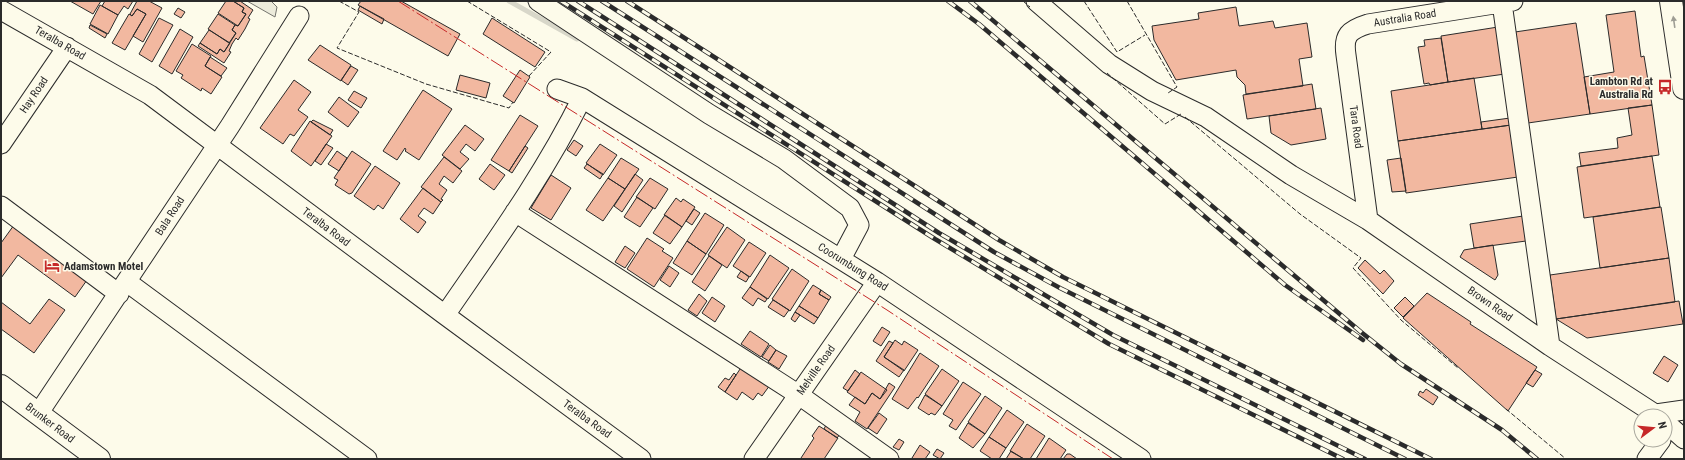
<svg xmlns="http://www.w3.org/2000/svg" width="1685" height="460" font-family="'Roboto Condensed',sans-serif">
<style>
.green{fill:#ecebdb;stroke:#74746e}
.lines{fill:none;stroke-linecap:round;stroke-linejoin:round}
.stream{stroke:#d8d7c9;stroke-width:5}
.building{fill:#f2b8a0;stroke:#2b2b2b}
.minor-casing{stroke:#2b2b2b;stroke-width:21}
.major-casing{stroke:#2b2b2b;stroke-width:24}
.minor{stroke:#fdfbea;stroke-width:19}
.major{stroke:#fdfbea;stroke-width:22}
.rail-casing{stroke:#2b2b2b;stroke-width:4.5}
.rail{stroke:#fdfbea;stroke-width:3;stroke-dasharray:9;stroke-linecap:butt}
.fence{stroke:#2b2b2b;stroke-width:1;stroke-dasharray:5 2;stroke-linecap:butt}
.power{stroke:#c62828;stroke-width:1;stroke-dasharray:14 3 2 3;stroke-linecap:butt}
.oneway{fill:#9e9d94}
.labels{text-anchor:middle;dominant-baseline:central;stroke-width:3;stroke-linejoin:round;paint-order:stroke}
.street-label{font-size:11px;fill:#2b2b2b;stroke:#fdfbea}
.poi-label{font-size:11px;font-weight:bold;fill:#2b2b2b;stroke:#fdfbea;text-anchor:end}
</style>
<rect width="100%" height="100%" fill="#fdfbea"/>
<path class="green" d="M247,1H271L277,7L275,17Z"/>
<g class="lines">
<path class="stream" d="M509,1L577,39"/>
</g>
<path class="building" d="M70,1H101L93,14Z
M105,1H133L128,9L124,6L118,15L102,6Z
M137,1H149L162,8L143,42L133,36L146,14L137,9L132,16L130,14Z
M226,1H233L244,8L242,12L246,14L238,26L218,13Z
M233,1H240L253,10L248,18L250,19L245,29L238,40L236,38L232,44L229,51L231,52L224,63L198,46L200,43L217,54L220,49L224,52L236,33L232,30L235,25L238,26L246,14L242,12L244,8Z
M361,1H401L460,34L448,56L358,5Z
M100,5L118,15L108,34L90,24Z
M360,6L384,19L382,24L358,10Z
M1236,7L1239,26L1273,21L1275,28L1307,23L1312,57L1299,59L1303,86L1246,94L1245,85L1237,77L1236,70L1176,80L1154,40L1152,26L1199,19L1198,13Z
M178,8L185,12L181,18L174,14Z
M137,9L146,14L125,50L112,43L129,14L132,16Z
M1635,11L1641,57L1644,56L1652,105L1590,114L1584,77L1614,72L1606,15Z
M218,14L235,25L232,30L236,33L229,43L208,29Z
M159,18L173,25L152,62L139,54Z
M492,18L545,52L535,67L483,34Z
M1576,23L1590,114L1528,123L1515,32Z
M90,25L107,34L105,38L89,28Z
M1498,27L1505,74L1448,82L1441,36Z
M180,29L193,37L172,74L159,66Z
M209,30L230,43L224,52L220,49L217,54L200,43Z
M1441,38L1448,82L1430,85L1429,83L1424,84L1418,47L1425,46L1424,40Z
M192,44L211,56L205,66L222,77L211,94L202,88L201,91L181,78L183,75L176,71Z
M320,45L351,65L341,81L308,60Z
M210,57L227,68L221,76L205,66Z
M351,66L358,70L348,85L341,80Z
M520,70L530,77L514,103L503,96Z
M460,75L490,83L486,98L456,90Z
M1474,78L1482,129L1398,141L1391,91Z
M294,80L311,92L298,110L308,117L294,136L290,134L283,144L260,128Z
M1312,84L1316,109L1247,119L1243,95Z
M423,90L452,109L419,160L405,151L406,150L405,148L397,160L383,151Z
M354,91L367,98L361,108L348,100Z
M339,97L359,112L348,127L328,112Z
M1652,105L1659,155L1581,166L1579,153L1618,148L1617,138L1632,135L1628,108Z
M1321,108L1326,139L1291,145L1271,133L1269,116Z
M520,115L538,126L509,171L491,160Z
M1510,118L1511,125L1482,129L1481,122Z
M313,120L333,130L330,135L311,122Z
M310,121L332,136L311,166L291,151Z
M465,125L484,139L475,151L466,144L460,152L469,159L460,169L442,155Z
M1511,125L1518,177L1406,193L1398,141Z
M574,140L583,146L576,156L567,150Z
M326,144L333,148L321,165L315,161Z
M600,144L617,155L603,175L586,163Z
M525,146L528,148L512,173L509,171Z
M337,151L347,158L339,171L328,164Z
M352,151L371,164L352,193L349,194L335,185L338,180L334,178Z
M1652,156L1660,207L1584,218L1577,167Z
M444,157L462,171L453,183L444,176L439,184L447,190L441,199L443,200L441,202L421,187Z
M621,158L639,169L625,189L608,178Z
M1401,158L1406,191L1392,192L1387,160Z
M490,164L505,175L494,190L479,179Z
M587,164L603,174L600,179L584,168Z
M375,166L400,183L383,209L378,205L374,210L354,196Z
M635,174L643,180L622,212L614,206Z
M551,175L571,188L551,220L531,208Z
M608,178L625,189L603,221L586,210Z
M650,178L668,189L655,209L636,197Z
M423,188L441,202L433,214L424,208L418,216L426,222L418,233L400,219Z
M637,197L653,208L640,227L624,217Z
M676,198L681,202L683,199L695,207L682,227L664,215Z
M1661,207L1669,258L1600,268L1593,217Z
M694,209L700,213L692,225L686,221Z
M705,213L724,225L706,254L687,241Z
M665,215L682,227L670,244L653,233Z
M1523,216L1526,241L1474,248L1470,224Z
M14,225L87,280L75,297L18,255L1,278V243Z
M727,227L745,240L727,268L708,255Z
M647,238L664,249L662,251L673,258L654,287L627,269Z
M687,241L706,254L692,275L673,263Z
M749,242L766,253L750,277L733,266Z
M1493,245L1498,275L1495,280L1460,257L1464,250Z
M625,246L635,253L625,268L615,262Z
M770,255L789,268L768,299L750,287Z
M709,256L722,265L705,291L692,282Z
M1669,258L1675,302L1556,319L1550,275Z
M1365,260L1380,274L1384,270L1394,281L1383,294L1358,268Z
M669,266L679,273L670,287L660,280Z
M792,269L809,281L790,311L772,299Z
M741,271L749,277L746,282L737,277Z
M813,285L821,290L819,294L829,300L818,318L799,306Z
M750,287L767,299L765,302L758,298L753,306L742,298Z
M821,290L831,297L829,300L819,294Z
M1427,293L1471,322L1470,324L1537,367L1508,411L1403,318Z
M699,294L707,301L697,316L688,310Z
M712,297L725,306L715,322L702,313Z
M1405,297L1414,306L1403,317L1394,308Z
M49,299L65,310L34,353L1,329V302L30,324Z
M773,300L789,310L784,317L768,307Z
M1679,301L1683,324L1587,338L1556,319Z
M799,306L818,318L814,324L795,312Z
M795,312L800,315L795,322L791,319Z
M882,327L890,332L881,346L873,341Z
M750,331L769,344L761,357L741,344Z
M895,340L902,345L904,341L918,350L904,371L884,357Z
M889,341L893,343L884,357L904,370L899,377L876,361Z
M770,345L776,350L769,361L762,357Z
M776,350L787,356L779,369L768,362Z
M920,353L939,366L918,398L917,397L908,409L892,399Z
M1664,356L1678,365L1668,382L1653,373Z
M742,366L770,385L762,396L758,393L753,400L742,392L737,400L725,392Z
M942,369L959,381L942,406L925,394Z
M855,370L860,374L848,391L843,388Z
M1535,370L1542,374L1533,387L1526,383Z
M861,372L887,390L880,399L872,393L865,404L847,392Z
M734,373L736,375L725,392L718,387L725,378L729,380Z
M963,382L981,394L956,430L949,426L953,420L943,414Z
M889,383L895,387L867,429L855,421L860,412L849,405L855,397L865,404L872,393L880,399Z
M1426,389L1438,397L1433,405L1418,395L1420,391L1423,393Z
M925,395L942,406L935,415L931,413L929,415L918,408Z
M985,396L1002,408L985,434L968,422Z
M1007,410L1024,422L1006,448L989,437Z
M879,413L887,419L877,434L868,428Z
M827,423L841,433L837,438L824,429Z
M968,423L985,434L973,448L959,438Z
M1027,424L1045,436L1030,459H1024L1010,451Z
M819,426L838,438L824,459H802L801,458L814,438L812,436Z
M989,437L1006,448L999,459H992L980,451Z
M1049,438L1066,450L1060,459H1036Z
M899,439L904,442L899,450L893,447Z
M920,445L930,452L925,459H914L912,458Z
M937,449L944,453L940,459L933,455Z
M1011,451L1024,459H1006Z
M1067,454H1070L1077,459H1063Z"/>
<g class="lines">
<g class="minor-casing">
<path id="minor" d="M538,1L709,114L784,159L850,208L859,225L841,259
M1036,1L1109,64L1152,91L1206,117L1291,175L1368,220L1550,346L1658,416
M1502,3L1550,346
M1,10L150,95L445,315L641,459
M557,89L582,98L877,282L1141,459
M1,144L67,47
M1,206L119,294
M515,212L799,395L889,459
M1368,220L1346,55C1343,35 1349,30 1368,24L1513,1
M127,282L367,459
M445,315C493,245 544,175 582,98
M38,414L230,126L299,16
M1656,414L1684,410
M1665,422L1684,439
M754,459L877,282
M1647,459L1661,440"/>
</g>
<g class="major-casing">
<path id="major" d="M1671,1L1684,88
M1,386L99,459"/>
</g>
<use href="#minor" class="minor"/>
<use href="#major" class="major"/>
<g class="rail-casing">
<path id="rail" d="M561,1L935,239L1109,344L1343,459
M578,1L939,233L1113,335L1365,459
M602,1L994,252L1060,288L1405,459
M627,1L999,240L1063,277L1431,459
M948,1L979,24L1285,285L1363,340
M970,1L1361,332L1401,364L1502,430L1537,459"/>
</g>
<use href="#rail" class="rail"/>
<path class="fence" d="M339,1L359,12L337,48L426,84L509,108L513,102
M467,1L551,52L529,76
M1023,1L1030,7
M1084,1L1117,52L1145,35
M1127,1L1177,87L1168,93
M1107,73L1165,124L1181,114
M1185,117L1300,214L1361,258L1353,268L1401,320L1458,368
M1506,409L1566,459"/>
<path class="power" d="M398,1L887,310L1113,459"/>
</g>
<defs><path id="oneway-solid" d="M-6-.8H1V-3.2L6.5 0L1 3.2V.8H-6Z"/></defs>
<use class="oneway" href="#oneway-solid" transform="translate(1674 22) rotate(-98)"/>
<defs>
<g id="bus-bare" transform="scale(1.2)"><path d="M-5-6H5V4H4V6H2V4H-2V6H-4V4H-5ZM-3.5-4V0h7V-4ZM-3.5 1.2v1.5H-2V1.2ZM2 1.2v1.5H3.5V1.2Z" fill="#c62828" stroke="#fdfbea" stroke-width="2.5" paint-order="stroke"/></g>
<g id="hotel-bare" transform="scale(1.2)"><path d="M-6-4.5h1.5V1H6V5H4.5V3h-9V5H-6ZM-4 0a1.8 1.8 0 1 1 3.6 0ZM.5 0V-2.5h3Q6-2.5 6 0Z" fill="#c62828" stroke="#fdfbea" stroke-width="2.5" paint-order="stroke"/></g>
</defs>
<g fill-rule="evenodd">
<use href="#bus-bare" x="1665" y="87"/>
<use href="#hotel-bare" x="52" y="266"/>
</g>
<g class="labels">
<g class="street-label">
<text transform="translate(1405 18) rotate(-9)">Australia Road</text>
<text transform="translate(60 43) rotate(30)">Teralba Road</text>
<text transform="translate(34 95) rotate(-56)">Hay Road</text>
<text transform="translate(1356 127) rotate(82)">Tara Road</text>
<text transform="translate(170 216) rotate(-57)">Bala Road</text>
<text transform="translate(326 227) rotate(37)">Teralba Road</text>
<text transform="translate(853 267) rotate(32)">Coorumbung Road</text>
<text transform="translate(1490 304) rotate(35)">Brown Road</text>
<text transform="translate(816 370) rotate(-55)">Melville Road</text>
<text transform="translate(587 419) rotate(36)">Teralba Road</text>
<text transform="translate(50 423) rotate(37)">Brunker Road</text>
</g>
<g class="poi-label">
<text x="1653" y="81">Lambton Rd at<tspan x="1653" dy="13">Australia Rd</tspan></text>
<text x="64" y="266" text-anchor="start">Adamstown Motel</text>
</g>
</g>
<rect width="1685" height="460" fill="none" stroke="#2b2b2b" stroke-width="4"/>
<g transform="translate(1653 428) rotate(74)"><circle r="19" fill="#fdfbea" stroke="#a9a89e"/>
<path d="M0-3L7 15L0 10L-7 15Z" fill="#c62828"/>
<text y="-6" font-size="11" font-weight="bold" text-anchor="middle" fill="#2b2b2b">N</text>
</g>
</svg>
